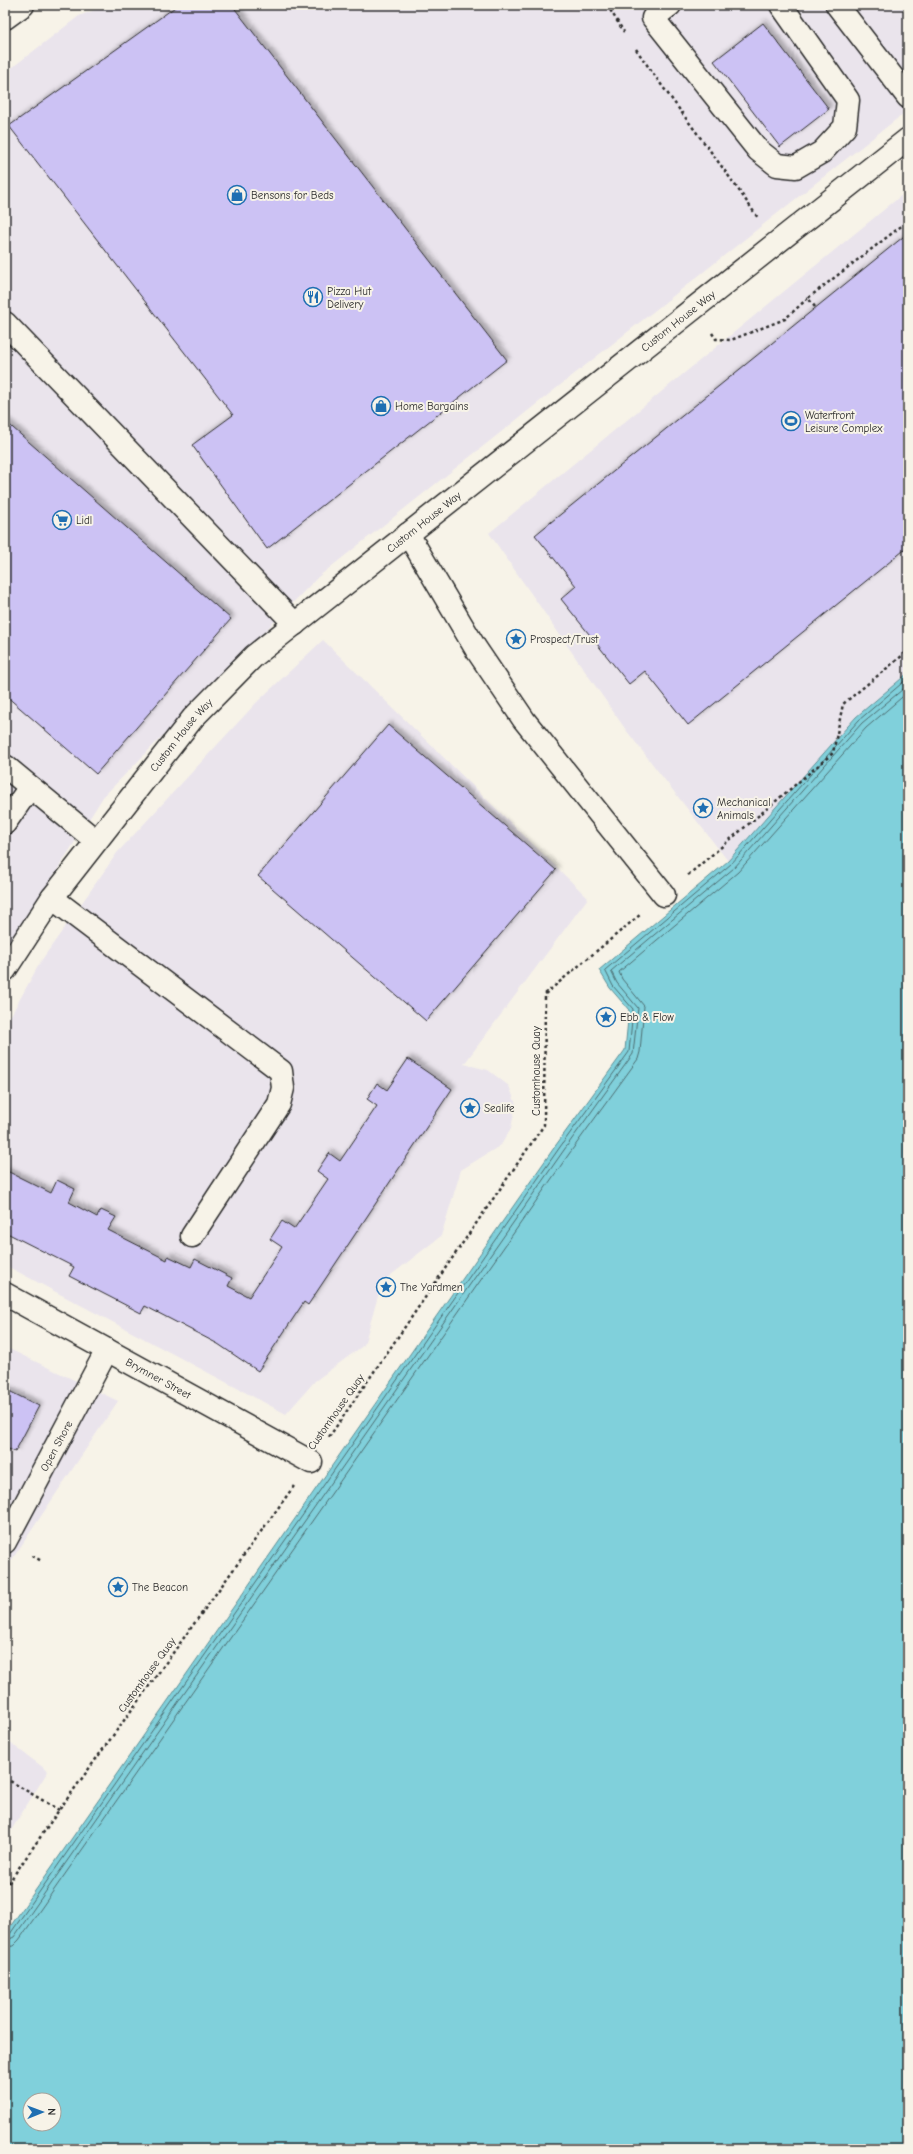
<svg xmlns="http://www.w3.org/2000/svg" width="913" height="2154" font-family="'Comic Neue',sans-serif">
<style>
.built{fill:#eae4ec}
.water{fill:#80d0db;stroke:#5e8e95;fill-rule:evenodd}
.lines{fill:none;stroke-linecap:round;stroke-linejoin:round}
.shore{stroke:#4d6d71;stroke-width:1}
.building{fill:#ccc2f4;stroke:#2b2b2b;filter:url(#shadow)}
.minor-casing{stroke:#2b2b2b;stroke-width:25}
.highway-casing{stroke:#2b2b2b;stroke-width:25}
.path{stroke:#2b2b2b;stroke-width:2.5;stroke-dasharray:3 3;stroke-linecap:butt}
.minor{stroke:#f7f3e8;stroke-width:22}
.highway{stroke:#f7f3e8;stroke-width:22}
.labels{text-anchor:middle;dominant-baseline:central;stroke-width:4;stroke-linejoin:round;paint-order:stroke}
.poi-label{font-size:11px;fill:#2b2b2b;stroke:#f7f3e8;text-anchor:start}
.street-label{font-size:11px;fill:#2b2b2b;stroke:#f7f3e8}
</style>
<defs>
<filter id="shadow"><feDropShadow dx="3.5" dy="-3.5" stdDeviation="2" flood-color="#0004"/></filter>
</defs>
<rect width="100%" height="100%" fill="#f7f3e8"/>
<filter id="ink" filterUnits="userSpaceOnUse"><feTurbulence type="fractalNoise" baseFrequency=".025" numOctaves="2"/><feDisplacementMap in="SourceGraphic" scale="8" xChannelSelector="R" yChannelSelector="G"/><feConvolveMatrix kernelMatrix="1 2 1 2 8 2 1 2 1" color-interpolation-filters="sRGB"/></filter>
<g filter="url(#ink)">
<path class="built" d="M107,5H908V110L318,577L103,797L5,953V73L79,16Z
M908,190V673L856,717L728,861L626,730L489,533Z
M323,640L588,898L464,1064L488,1070L509,1086L516,1104L511,1128L501,1145L461,1170L441,1236L382,1282L364,1345L315,1381L286,1414L5,1265V1026L41,961L117,853L257,702Z
M5,1347L118,1401L5,1570Z
M5,1739L48,1771L5,1840Z"/>
<path class="water" d="M908,673V2149H5V1934L556,1145L625,1050L629,1010L610,988L599,970L728,861L856,717ZM30,2100H54V2124H30Z"/>
<g class="lines">
<path class="shore" d="M5,1936L10,1934L560,1147L629,1052L633,1009L613,986L605,970L731,864L859,720L908,678
M5,1941L14,1937L564,1150L633,1054L638,1008L617,983L611,971L734,868L862,723L908,685
M5,1947L13,1946L19,1940L569,1154L638,1059L640,1052L644,1006L622,979L619,972L738,872L866,728L908,692"/>
</g>
<path class="building" d="M178,5H232L507,360L267,549L192,445L233,415L9,126Z
M763,23L829,109L780,147L714,61Z
M908,233V547L688,725L645,671L629,684L561,599L576,586L535,535Z
M5,421L231,619L96,774L5,695Z
M388,725L556,870L426,1021L258,876Z
M408,1059L452,1089L308,1305L304,1302L258,1371L218,1344L145,1306L141,1313L69,1276L74,1267L5,1232V1170L51,1193L57,1180L75,1189L69,1202L97,1217L101,1210L116,1217L108,1230L167,1260L168,1256L191,1267L195,1259L232,1278L228,1286L249,1297L282,1247L270,1239L282,1221L294,1229L328,1179L317,1171L329,1153L340,1161L377,1106L367,1099L377,1083L387,1090Z
M5,1389L39,1406L15,1452L9,1449L5,1458Z"/>
<g class="lines">
<g class="minor-casing">
<g id="minor">
<path d="M670,5L653,18L758,150L777,165L796,167L822,152L845,127L848,100L781,5"/>
<path d="M837,5L908,97"/>
<path d="M5,323L295,624"/>
<path d="M408,534L476,649L524,720L664,895"/>
<path d="M5,766L96,841"/>
<path d="M5,823L30,787"/>
<path d="M52,898L281,1071L283,1088L279,1104L192,1236"/>
<path id="s1" d="M5,970L52,898L193,718L254,656L908,139"/>
<path id="s2" d="M5,1294L311,1462"/>
<path id="s3" d="M5,1542L107,1350"/>
</g>
</g>
<g class="highway-casing">
<path id="highway" d="M5,18L23,5"/>
</g>
<path class="path" d="M607,5L624,32
M636,49C675,106 719,160 758,218
M815,307L808,298L908,221
M712,333L716,339L731,340L785,319L808,298
M688,875L833,753L843,704L908,651
M329,1437L544,1125L545,994L641,914
M32,1556L42,1561
M5,1778L59,1810
M5,1888L59,1810L294,1486"/>
<use href="#minor" class="minor"/>
<use href="#highway" class="highway"/>
</g>
</g>
<defs>
<g id="shop-ring" transform="scale(1)"><circle r="9.5" fill="#f7f3e8" stroke="#1f6fb2" stroke-width="1.5"/><path d="M-5-2.5h2.3a2.7 3.5 0 0 1 5.4 0H5L5.5 6h-11ZM-1.5-2.5h3a1.5 2.3 0 0 0-3 0Z" fill="#1f6fb2"/></g>
<g id="restaurant-ring" transform="scale(1)"><circle r="9.5" fill="#f7f3e8" stroke="#1f6fb2" stroke-width="1.5"/><path d="M-5-6h1v4h1v-4h1v4h1v-4h1v5L-1.5 .5V6h-2V.5L-5-1ZM5-6V6H3V1.5H1.5Q1.5-4 5-6Z" fill="#1f6fb2"/></g>
<g id="stadium-ring" transform="scale(1)"><circle r="9.5" fill="#f7f3e8" stroke="#1f6fb2" stroke-width="1.5"/><path d="M0-5a6.5 5 0 1 0 0 10a6.5 5 0 1 0 0-10ZM-3.5-1.8h7v3.6h-7Z" fill="#1f6fb2"/></g>
<g id="supermarket-ring" transform="scale(1)"><circle r="9.5" fill="#f7f3e8" stroke="#1f6fb2" stroke-width="1.5"/><path d="M-6-5.5h2.5l.6 2H6L4.5 2H-2.5L-4.4-4H-6ZM-1.5 3.2a1.3 1.3 0 1 0 .1 0ZM3 3.2a1.3 1.3 0 1 0 .1 0Z" fill="#1f6fb2"/></g>
<g id="sight-ring" transform="scale(1)"><circle r="9.5" fill="#f7f3e8" stroke="#1f6fb2" stroke-width="1.5"/><path d="M0-6L1.8-2.2L6-1.7L2.9 1.2L3.7 5.4L0 3.3L-3.7 5.4L-2.9 1.2L-6-1.7L-1.8-2.2Z" fill="#1f6fb2"/></g>
</defs>
<g fill-rule="evenodd">
<use href="#shop-ring" x="237" y="195"/>
<use href="#restaurant-ring" x="313" y="297"/>
<use href="#shop-ring" x="381" y="406"/>
<use href="#stadium-ring" x="791" y="421"/>
<use href="#supermarket-ring" x="62" y="520"/>
<use href="#sight-ring" x="516" y="639"/>
<use href="#sight-ring" x="703" y="808"/>
<use href="#sight-ring" x="606" y="1017"/>
<use href="#sight-ring" x="470" y="1108"/>
<use href="#sight-ring" x="386" y="1287"/>
<use href="#sight-ring" x="118" y="1587"/>
</g>
<g class="labels">
<g class="poi-label">
<text x="251" y="195">Bensons for Beds</text>
<text x="327" y="291">Pizza Hut<tspan x="327" dy="13">Delivery</tspan></text>
<text x="395" y="406">Home Bargains</text>
<text x="805" y="415">Waterfront<tspan x="805" dy="13">Leisure Complex</tspan></text>
<text x="76" y="520">Lidl</text>
<text x="530" y="639">Prospect/Trust</text>
<text x="717" y="802">Mechanical<tspan x="717" dy="13">Animals</tspan></text>
<text x="620" y="1017">Ebb &amp; Flow</text>
<text x="484" y="1108">Sealife</text>
<text x="400" y="1287">The Yardmen</text>
<text x="132" y="1587">The Beacon</text>
</g>
<g class="street-label">
<text stroke="none"><textPath href="#s1" startOffset="942">Custom House Way</textPath></text>
<text stroke="none"><textPath href="#s1" startOffset="618">Custom House Way</textPath></text>
<text stroke="none"><textPath href="#s1" startOffset="294">Custom House Way</textPath></text>
<text transform="translate(536 1071) rotate(-90)">Customhouse Quay</text>
<text stroke="none"><textPath href="#s2" startOffset="175">Brymner Street</textPath></text>
<text transform="translate(336 1412) rotate(-55)">Customhouse Quay</text>
<text stroke="none"><textPath href="#s3" startOffset="109">Open Shore</textPath></text>
<text transform="translate(147 1675) rotate(-54)">Customhouse Quay</text>
</g>
</g>
<rect width="913" height="2154" fill="none" stroke="#f7f3e8" stroke-width="20"/>
<rect x="10" y="10" width="893" height="2134" fill="none" stroke="#2b2b2b" stroke-width="1.5" filter="url(#ink)"/>
<g transform="translate(42 2112) rotate(89)"><circle r="19" fill="#f7f3e8" stroke="#a5a39c"/>
<path d="M0-3L7 15L0 10L-7 15Z" fill="#1f6fb2"/>
<text y="-6" font-size="11" font-weight="bold" text-anchor="middle" fill="#2b2b2b">N</text>
</g>
</svg>
